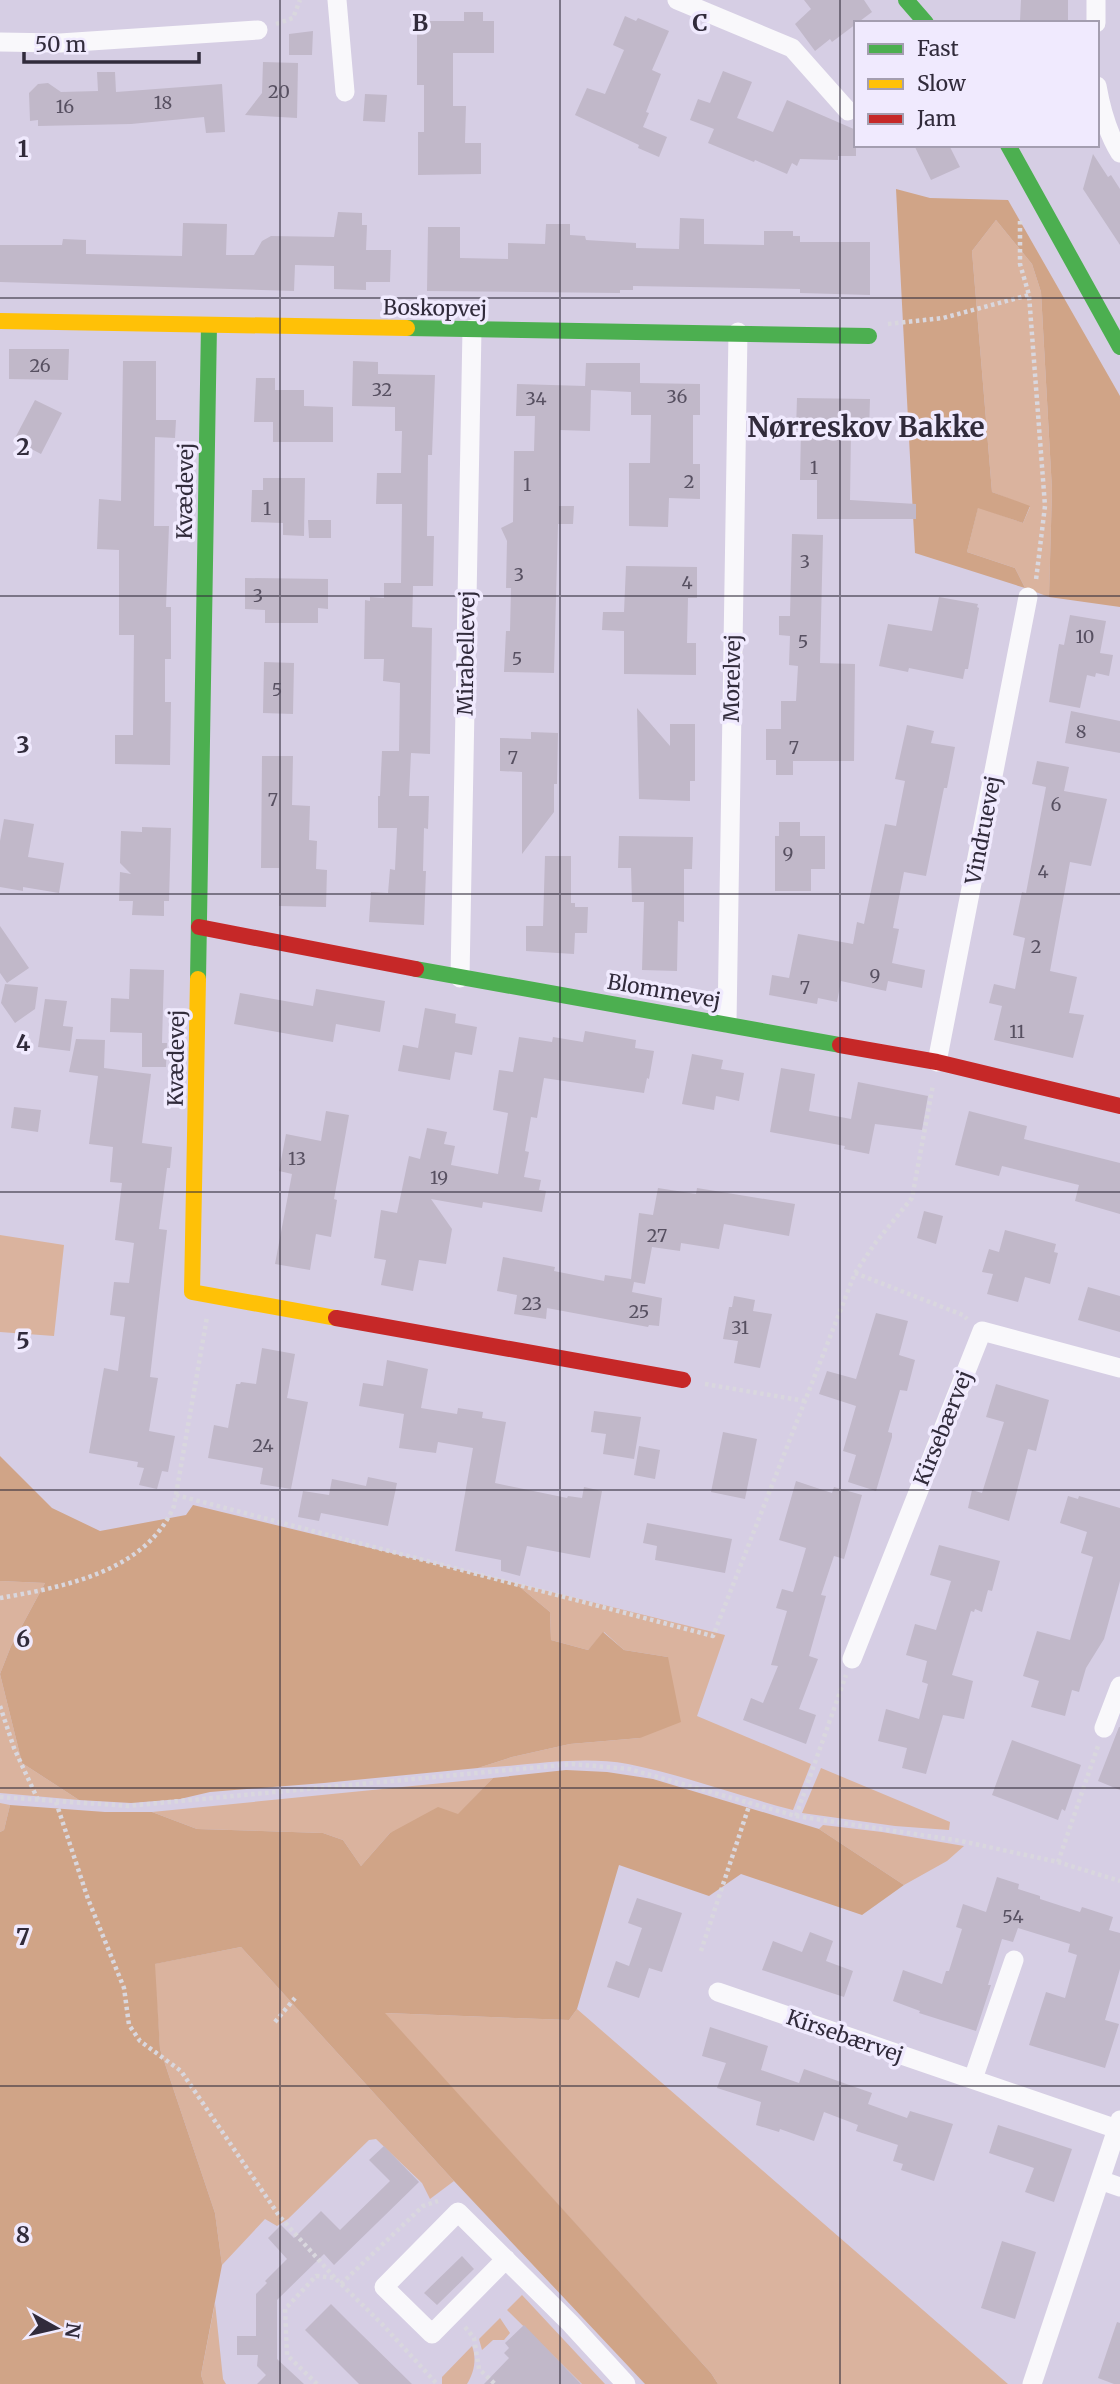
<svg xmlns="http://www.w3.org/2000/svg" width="1120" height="2384" font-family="Merriweather,serif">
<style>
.green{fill:#dab39e}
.forest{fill:#d0a487}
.building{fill:#c1b8c9}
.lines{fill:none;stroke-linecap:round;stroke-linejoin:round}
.path{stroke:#d9d7de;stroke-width:4.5;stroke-dasharray:3.5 3.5;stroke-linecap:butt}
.street{stroke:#f9f8fb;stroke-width:19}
.fast{stroke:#4caf50;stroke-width:16}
.slow{stroke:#ffc107;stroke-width:16}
.jam{stroke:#c62828;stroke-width:16}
.grid{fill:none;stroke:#312b3b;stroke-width:2;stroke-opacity:0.55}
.labels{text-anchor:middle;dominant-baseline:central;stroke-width:7;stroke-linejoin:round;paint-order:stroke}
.number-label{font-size:18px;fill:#575061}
.street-label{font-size:21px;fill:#312b3b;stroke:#f0eafe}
.district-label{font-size:28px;font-weight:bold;fill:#312b3b;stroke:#f0eafe}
.grid-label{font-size:23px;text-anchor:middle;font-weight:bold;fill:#312b3b;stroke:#f0eafe;stroke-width:7;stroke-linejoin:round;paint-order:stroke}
</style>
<rect width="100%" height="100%" fill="#d6cee4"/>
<path class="green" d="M996,220L1032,264L1041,292L1052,490L1049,597L1025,588L1015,568L967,552L978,507L1023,523L1030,507L992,492L972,251Z
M0,1235L64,1245L54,1336L0,1332Z
M0,1581L45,1583L11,1646L0,1674L22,1763L79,1800L0,1793Z
M515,1583L725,1635L697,1716L811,1764L793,1810C738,1796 684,1775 628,1764C579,1755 527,1766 478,1768L512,1757L570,1744L640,1738L668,1657L624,1650L604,1632L588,1650L551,1640L550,1612Z
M821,1768L950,1822L949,1830L895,1826L802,1813Z
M493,1778L458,1815L390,1833L361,1866L343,1840L323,1833L197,1829L152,1812Z
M0,1803L10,1805L4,1830L0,1832Z
M823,1825L882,1832L964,1846L947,1861L904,1885L819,1829Z
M241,1947L454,2181L430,2199L422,2183L376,2139L369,2140L288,2219L277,2226L265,2219L222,2265L215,2213L160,2049L154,1964Z
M577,2009L1008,2384H718L711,2373L384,2013L569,2020Z
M522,2295L605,2384H582L507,2310Z
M215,2303L223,2379L226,2384H204L201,2375Z
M500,2318L510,2333L504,2340H493L482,2350L479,2339Z
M472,2346C477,2359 474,2373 467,2384H442V2377Z"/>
<path class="forest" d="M896,189L930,198L1008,200L1120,396V607L1049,597L1052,490L1041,292L1032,264L996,220L972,251L992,492L1030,506L1023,523L978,508L967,552L1015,568L1025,588L915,553Z
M0,1456L52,1508L100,1531L186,1515L193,1505L515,1583L550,1612L551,1640L588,1650L603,1632L624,1650L668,1657L681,1722L640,1738L570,1744L512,1757L478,1768L324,1783L210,1792L180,1799L131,1803L79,1800L22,1763L0,1674L11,1646L45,1583L0,1581Z
M566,1770L607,1772L653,1779L819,1829L904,1885L862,1915L741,1874L709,1896L619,1865L577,2009L569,2020L385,2013L711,2373L718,2384H645L454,2181L241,1947L155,1964L160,2049L215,2213L222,2265L201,2375L204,2384H0V1832L4,1830L10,1805L105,1812H152L197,1829L323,1833L343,1840L361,1866L390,1833L438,1807L458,1814L493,1778Z"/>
<path class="building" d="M804,0H864L872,12L832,42L830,39L815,51L795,24L811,9Z
M1021,0H1068V23L1020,21Z
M464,12H483V21H494V53H453V106H466L465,143H481V174L418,175V132H424V85H417V29H430V21H464Z
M625,16L636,21L638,18L669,31L652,70L661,74L646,112L649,113L643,127L667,137L659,157L638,148L639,145L575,115L587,88L605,94L624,50L613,45Z
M313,31L312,55H289V34Z
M263,62L298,63L297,118L245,115L262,93Z
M723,71L752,82L737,118L773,132L787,100L856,130V156H838V160L800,159L797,166L792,163L787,174L755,160L754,162L708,143L714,129L690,120L698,99L710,103Z
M97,72H115L116,92L222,84L225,132L206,133L204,117L131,124L38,126V120L30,121L29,93L38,84L48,83L61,92L98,91Z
M365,94L387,95L385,122L363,121Z
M914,145H949L960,167L931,180Z
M1093,154L1108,177L1111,175L1120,189V245L1083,189Z
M338,212L362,213V225H367L366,250H391L390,282H366V290L334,289V266L295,265L294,291L0,282V245H62L63,239L86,240V254L182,256L183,223L227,224L226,255H254L262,241L271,236L334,237Z
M680,218L704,219V244L764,245V231H793V236H800V242H870V295L800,293V289L633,286V290H620V293L427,291L428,227H460V258L508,259V243L545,244L546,224H570V235L585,236L586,240L636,243V248L679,249Z
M9,349H69L68,380L9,379Z
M123,361H156V420H176L175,438L155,437L154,526H169L166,607H171V659H165V702H171L170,765L115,764V735H133L134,635H119V550L97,549L99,499L121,501Z
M353,361L378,362V374L435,375L432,455H428L427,536H434L433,586H413L412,627L432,628L430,754L411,753L409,796H429L428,829L424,828L423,871H426L424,925L369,922L371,892L388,893L390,869L395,870L397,828H378V796H380L382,751H399L400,683L383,681L384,659H364L365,600L370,601V597L384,598V583H401L402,504H376L377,473H401L402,431H395V407L352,406Z
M586,363H640V383L700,384V415H693V464H700V499L669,498L668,527L629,526V463H650L651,415H631V392L591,390L590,431L560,430L559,506H574L573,524H558L554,673L504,672L506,631H510L511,588H506L507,541L501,528L513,522L514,451H534L535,416H516L517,384L585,386Z
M256,378H275V390H304V406L333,407V442H273V422H254Z
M797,398L870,399L869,431H851L850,500L916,504V519H817V480H800L801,430H796Z
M35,400L62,413L41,454L14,440Z
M263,478H305L304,536L283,535V523L251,522L252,490H263Z
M308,520H331V538H309Z
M792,534L823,535L820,663L855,664L854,761H793V775H776V760H766V729H781V701H796L798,666L789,665L790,636L779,635V616H790Z
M626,566L697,567V598H688L687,643H696V675L624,674V631L602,630L603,612H624Z
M245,578L328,579V609L318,608V623H265V610L245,609Z
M939,597L978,604L977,607L979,608L968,669H965L963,679L909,668L908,672L879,666L888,624L932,631Z
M1070,615L1106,621L1100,653L1113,655L1109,676L1096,673L1095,677L1087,675L1080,708L1049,702L1059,644L1064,645Z
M264,662L294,663L293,714L263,713Z
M637,708L670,746V724H695V781H690V801L639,799Z
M1071,711L1120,721V753L1065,743Z
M907,725L934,731L931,743L955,747L947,788H944L926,876L904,872L893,928L899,929L892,963L925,970L922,988L888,981L886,991L841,981L837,1002L818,998L817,1004L769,995L772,975L789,978L798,934L853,944L857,922L864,924L885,824L896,826L905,781L895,779Z
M531,732L558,733L557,784H554V812L522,854V772L500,771V738L531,739Z
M262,756H293L292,805L310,806L309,840L317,841L316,869L327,870L326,907L279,906V868H261Z
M1037,761L1069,767L1064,791L1107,799L1091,866L1070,862L1050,971L1077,977L1069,1013L1084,1015L1073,1058L994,1040L1002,1006L989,1003L994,984L1015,989L1025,938L1013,935L1022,892L1026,893L1046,787L1032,784Z
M4,819L34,824L28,857L64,863L59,893L23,887V891L0,887V841Z
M779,822H800V836H825V869H811V891H775V836H779Z
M142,827L171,828L169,901H164V916L132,915L133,901H119L120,872L131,874L120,863L121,831L142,832Z
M619,836L693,837L692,869H684V922L678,921L677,971L642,970L644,902H632L631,868H618Z
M545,856H571V903H575V907H588L587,933H575L574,954L526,951V926H543Z
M0,926L29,968L7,983L0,973Z
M130,969L164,970L162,1043H167L166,1067H142V1033L110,1032L111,998L129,999Z
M5,984L38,987L35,1009L15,1023L1,1003Z
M316,989L385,1001L380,1032L336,1024L333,1042L234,1024L240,993L313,1006Z
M45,999L67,1001L63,1026L73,1027L70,1051L38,1047Z
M425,1008L456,1014L455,1023L477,1027L472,1055L455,1052L450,1080L398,1071L403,1045L418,1048Z
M585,1031L636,1040L635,1048L654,1051L649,1079L647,1078L644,1093L544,1078L537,1118L531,1117L525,1151L529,1152L524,1177L541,1180L539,1190L546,1191L542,1212L483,1202L482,1208L431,1199L452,1229L446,1264L419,1260L413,1291L381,1285L386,1260L374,1258L381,1210L397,1213L409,1156L420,1159L427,1128L447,1132L444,1144L455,1146L451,1165L498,1174L508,1113L493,1110L499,1070L513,1072L519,1037L552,1042L553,1037L583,1042Z
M76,1039L105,1040L104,1068L151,1074L142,1143L172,1147L170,1168H167L159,1229L167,1230L150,1377L158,1378L149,1431L175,1436L168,1472L162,1471L157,1489L139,1485L144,1468L137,1467L138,1462L89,1453L104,1368L118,1371L125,1317L110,1315L114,1282L129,1283L134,1243L115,1240L122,1183L110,1182L113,1147L89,1144L98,1076L69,1072Z
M692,1054L723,1060L721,1069L744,1073L739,1101L716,1096L714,1110L682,1104Z
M781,1068L815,1074L809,1111L851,1119L858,1082L928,1096L922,1130L875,1124L869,1154L844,1149L845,1146L770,1132Z
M14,1107L41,1110L38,1132L11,1128Z
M326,1111L349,1115L334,1199L337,1200L331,1237L316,1234L310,1270L275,1264L292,1174L279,1171L286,1134L321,1141Z
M969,1111L1027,1126L1024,1139L1120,1163V1214L1075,1201L1079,1185L1002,1166L999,1176L955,1165Z
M658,1188L696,1194L697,1188L795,1204L789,1236L724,1224L719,1249L681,1243L680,1251L652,1247L645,1284L634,1282L632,1292L662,1298L659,1326L649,1325L648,1327L547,1308L546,1319L514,1314L517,1295L497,1291L503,1257L555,1267L554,1271L604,1281L605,1275L631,1279L639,1213L653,1215Z
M924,1211L943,1216L936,1244L917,1238Z
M1005,1230L1056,1244L1054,1252L1058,1253L1050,1284L1025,1277L1018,1302L987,1294L993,1274L982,1272L989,1249L999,1252Z
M1088,1287L1120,1296V1332L1078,1320Z
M734,1296L755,1300L753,1311L772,1314L760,1368L734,1363L738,1341L723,1339L729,1307H732Z
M876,1313L908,1321L899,1355L915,1360L907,1391L900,1390L888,1432L892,1433V1437L876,1491L848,1482L856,1455L843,1451L856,1406L819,1394L827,1371L856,1379Z
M262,1348L295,1354L287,1398L308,1402L291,1489L260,1484L263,1468L208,1458L214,1425L228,1428L236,1384H240L241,1382L256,1384Z
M387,1360L428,1369L421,1408L457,1414L458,1408L483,1412L482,1418L506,1422L495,1483L567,1498L568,1496L582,1498L584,1487L602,1491L590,1558L527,1546L520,1576L501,1571V1560L455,1551L473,1448L438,1442L436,1453L399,1448L404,1414L359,1406L363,1383L383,1386Z
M996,1384L1049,1400L1036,1451L1028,1449L1009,1521L968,1508L972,1490L982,1493L1004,1422L986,1417Z
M594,1411L641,1417L634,1459L603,1454L606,1434L591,1432Z
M723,1432L757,1439L745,1499L711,1492Z
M639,1446L660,1450L655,1479L634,1475Z
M368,1477L397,1483L388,1526L321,1513L319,1521L298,1517L303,1491L329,1495L332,1479L366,1486Z
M796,1481L832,1493L834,1487L862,1495L844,1559L834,1556L821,1595L826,1596L809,1656L818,1659L799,1709L816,1715L806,1744L743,1720L751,1698L763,1703L778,1666L771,1665L787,1611L776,1608L782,1589L793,1592L806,1548L779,1540Z
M1068,1496L1078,1499L1079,1496L1120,1508V1581L1104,1639L1086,1668L1079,1692L1072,1690L1065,1716L1031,1707L1039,1681L1023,1676L1037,1631L1070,1640L1093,1557L1081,1553L1087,1532L1060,1523Z
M647,1523L732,1539L725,1573L655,1560L657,1546L643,1543Z
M939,1545L1000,1561L992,1591L988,1590L982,1612L975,1609L974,1612L971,1611L952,1675L973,1681L964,1719L943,1715L926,1774L902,1768L907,1748L878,1741L886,1709L919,1719L928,1684L922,1682L927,1661L906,1655L915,1624L936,1630L951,1581L930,1575Z
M1119,1727H1120V1790L1098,1781Z
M1012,1740L1081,1765L1065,1811L1062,1809L1058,1820L992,1795Z
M997,1877L1019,1884L1018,1889L1040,1896V1899L1080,1912L1082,1907L1113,1917L1109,1930L1120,1933V1969L1105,2020L1119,2024L1105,2068L1029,2045L1046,1992L1065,1998L1077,1955L1068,1952L1070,1944L1018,1928L1013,1942L1002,1939L988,1985H991L976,2031L919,2013L920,2011L893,2001L903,1970L942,1984L946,1971H949L962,1929L956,1927L963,1904L986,1912Z
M637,1898L682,1913L662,1972L649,1968L639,1998L607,1987L616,1961L629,1966L642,1928L628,1923Z
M810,1932L833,1941L826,1961L853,1971L844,1997L762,1970L773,1941L802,1952Z
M710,2027L768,2046L761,2070L799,2083L804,2069L872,2093L868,2104L907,2118L910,2111L953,2124L934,2181L901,2170L903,2164L893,2161L898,2145L856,2131L858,2125L824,2112L814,2141L780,2129L779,2132L756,2125L761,2102L717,2088L726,2063L702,2056Z
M998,2125L1072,2149L1054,2202L1025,2192L1034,2168L989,2153Z
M384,2146L419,2182L334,2265L324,2254L277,2300V2359L304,2384H257L266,2375L257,2366L258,2355H237V2336H256V2294L267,2283L265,2281L287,2259L268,2238L281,2225L294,2238L321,2211L340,2230L390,2181L369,2160Z
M1002,2241L1036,2252L1015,2319L981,2308Z
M462,2256L474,2269L437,2305L424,2293Z
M331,2304L353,2326L412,2384H359L305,2330Z
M1117,2322L1120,2323V2384H1114L1098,2378Z
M524,2325L581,2384H484L509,2358L504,2353L509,2348L505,2343Z"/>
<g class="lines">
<path class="path" d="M276,24L293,18L300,0
M1020,221V264L1029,295L1045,506L1036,580
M888,324L943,318L1029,295
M855,1273L963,1315L967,1319
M705,1384L805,1401
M176,1495L713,1636L855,1273L876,1242L912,1198L933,1085
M0,1598C63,1587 146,1572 174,1506L207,1317
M0,1706L14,1748L38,1800
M0,1797L128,1806L572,1764L629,1769L796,1816L961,1841L1058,1862L1120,1881
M56,1802L88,1899L124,1988L129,2025L140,2041L181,2071L280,2217L335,2278
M796,1816L846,1675
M1058,1862L1098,1746
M701,1951L750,1803
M275,2022L295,1998
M341,2284L423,2206L438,2201
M465,2327L474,2338L479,2369L495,2384
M317,2384L287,2355L285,2309L316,2276L335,2278L382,2324L437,2384"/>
<path class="street" d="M337,0L345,92
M677,0L792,48L848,111
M1096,23V0
M0,42L60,43L258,30
M1097,86C1101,109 1107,132 1120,153
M460,978L472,329
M727,1023L738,332
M937,1062L1028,597
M852,1659L982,1331L1120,1368
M1104,1728L1120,1686
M718,1992L1117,2129
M973,2079L1014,1960
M1100,2180L1120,2187
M506,2259L432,2334L384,2287L458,2212L570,2323L626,2384
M1032,2384L1120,2120"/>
<path class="fast" d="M906,0L926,23
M1008,145L1120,347
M407,328L869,336
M416,969L840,1045
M198,979L209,325"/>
<path class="slow" d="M0,321L407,328
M198,979L192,1292L336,1318"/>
<path class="jam" d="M199,927L416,969
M840,1045L937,1062L1120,1106
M336,1318L683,1380"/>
</g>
<path class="grid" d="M280,0V2384M560,0V2384M840,0V2384M0,298H1120M0,596H1120M0,894H1120M0,1192H1120M0,1490H1120M0,1788H1120M0,2086H1120"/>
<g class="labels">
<g class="number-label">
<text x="279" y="91">20</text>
<text x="163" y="102">18</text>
<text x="65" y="106">16</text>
<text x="40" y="365">26</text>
<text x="382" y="389">32</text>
<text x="677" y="396">36</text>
<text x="536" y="398">34</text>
<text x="814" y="467">1</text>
<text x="689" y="481">2</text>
<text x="527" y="484">1</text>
<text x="267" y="508">1</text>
<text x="805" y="561">3</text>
<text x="519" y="574">3</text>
<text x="687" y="582">4</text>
<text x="258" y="595">3</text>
<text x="1085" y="636">10</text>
<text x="803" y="641">5</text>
<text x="517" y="658">5</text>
<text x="277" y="689">5</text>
<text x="1081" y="731">8</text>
<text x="794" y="747">7</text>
<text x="513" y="757">7</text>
<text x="273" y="799">7</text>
<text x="1056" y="804">6</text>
<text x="788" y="853">9</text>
<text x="1043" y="871">4</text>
<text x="1036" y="946">2</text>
<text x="875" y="975">9</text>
<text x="805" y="987">7</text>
<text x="1017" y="1031">11</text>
<text x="297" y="1158">13</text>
<text x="439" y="1177">19</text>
<text x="657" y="1235">27</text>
<text x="532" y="1303">23</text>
<text x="639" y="1311">25</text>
<text x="740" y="1327">31</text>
<text x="263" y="1445">24</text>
<text x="1013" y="1916">54</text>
</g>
<g class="street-label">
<text transform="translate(435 308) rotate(1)">Boskopvej</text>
<text transform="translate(185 491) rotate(-89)">Kvædevej</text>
<text transform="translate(466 653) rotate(-89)">Mirabellevej</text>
<text transform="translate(732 678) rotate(-89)">Morelvej</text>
<text transform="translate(983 830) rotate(-79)">Vindruevej</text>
<text transform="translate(664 991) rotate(10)">Blommevej</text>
<text transform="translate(176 1058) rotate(-89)">Kvædevej</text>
<text transform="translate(943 1428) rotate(-68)">Kirsebærvej</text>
<text transform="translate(845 2036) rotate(19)">Kirsebærvej</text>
</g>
<g class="district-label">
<text x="866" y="427">Nørreskov Bakke</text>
</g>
</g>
<g class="grid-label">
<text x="420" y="31">B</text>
<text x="700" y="31">C</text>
<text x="23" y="157">1</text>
<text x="23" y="455">2</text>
<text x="23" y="753">3</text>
<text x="23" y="1051">4</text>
<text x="23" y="1349">5</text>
<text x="23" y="1647">6</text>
<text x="23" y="1945">7</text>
<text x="23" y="2243">8</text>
</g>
<rect x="854" y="21" width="245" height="126" fill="#f0eafe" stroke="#a49eb0" stroke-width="2"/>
<rect x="868" y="44" width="35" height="10" fill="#4caf50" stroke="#a49eb0" stroke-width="2"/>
<text x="917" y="56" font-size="21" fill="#312b3b">Fast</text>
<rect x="868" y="79" width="35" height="10" fill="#ffc107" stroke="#a49eb0" stroke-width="2"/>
<text x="917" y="91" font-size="21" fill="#312b3b">Slow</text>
<rect x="868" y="114" width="35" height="10" fill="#c62828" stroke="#a49eb0" stroke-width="2"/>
<text x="917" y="126" font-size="21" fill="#312b3b">Jam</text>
<g transform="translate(56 2328) rotate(98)" stroke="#f0eafe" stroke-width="5" paint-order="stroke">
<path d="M0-5L12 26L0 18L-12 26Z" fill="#312b3b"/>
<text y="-10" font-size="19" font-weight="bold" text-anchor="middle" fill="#312b3b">N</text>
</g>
<path d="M24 52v10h175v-10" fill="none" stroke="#312b3b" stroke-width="3.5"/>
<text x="35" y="52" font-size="21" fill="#312b3b" stroke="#f0eafe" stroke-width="5" paint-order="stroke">50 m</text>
</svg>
